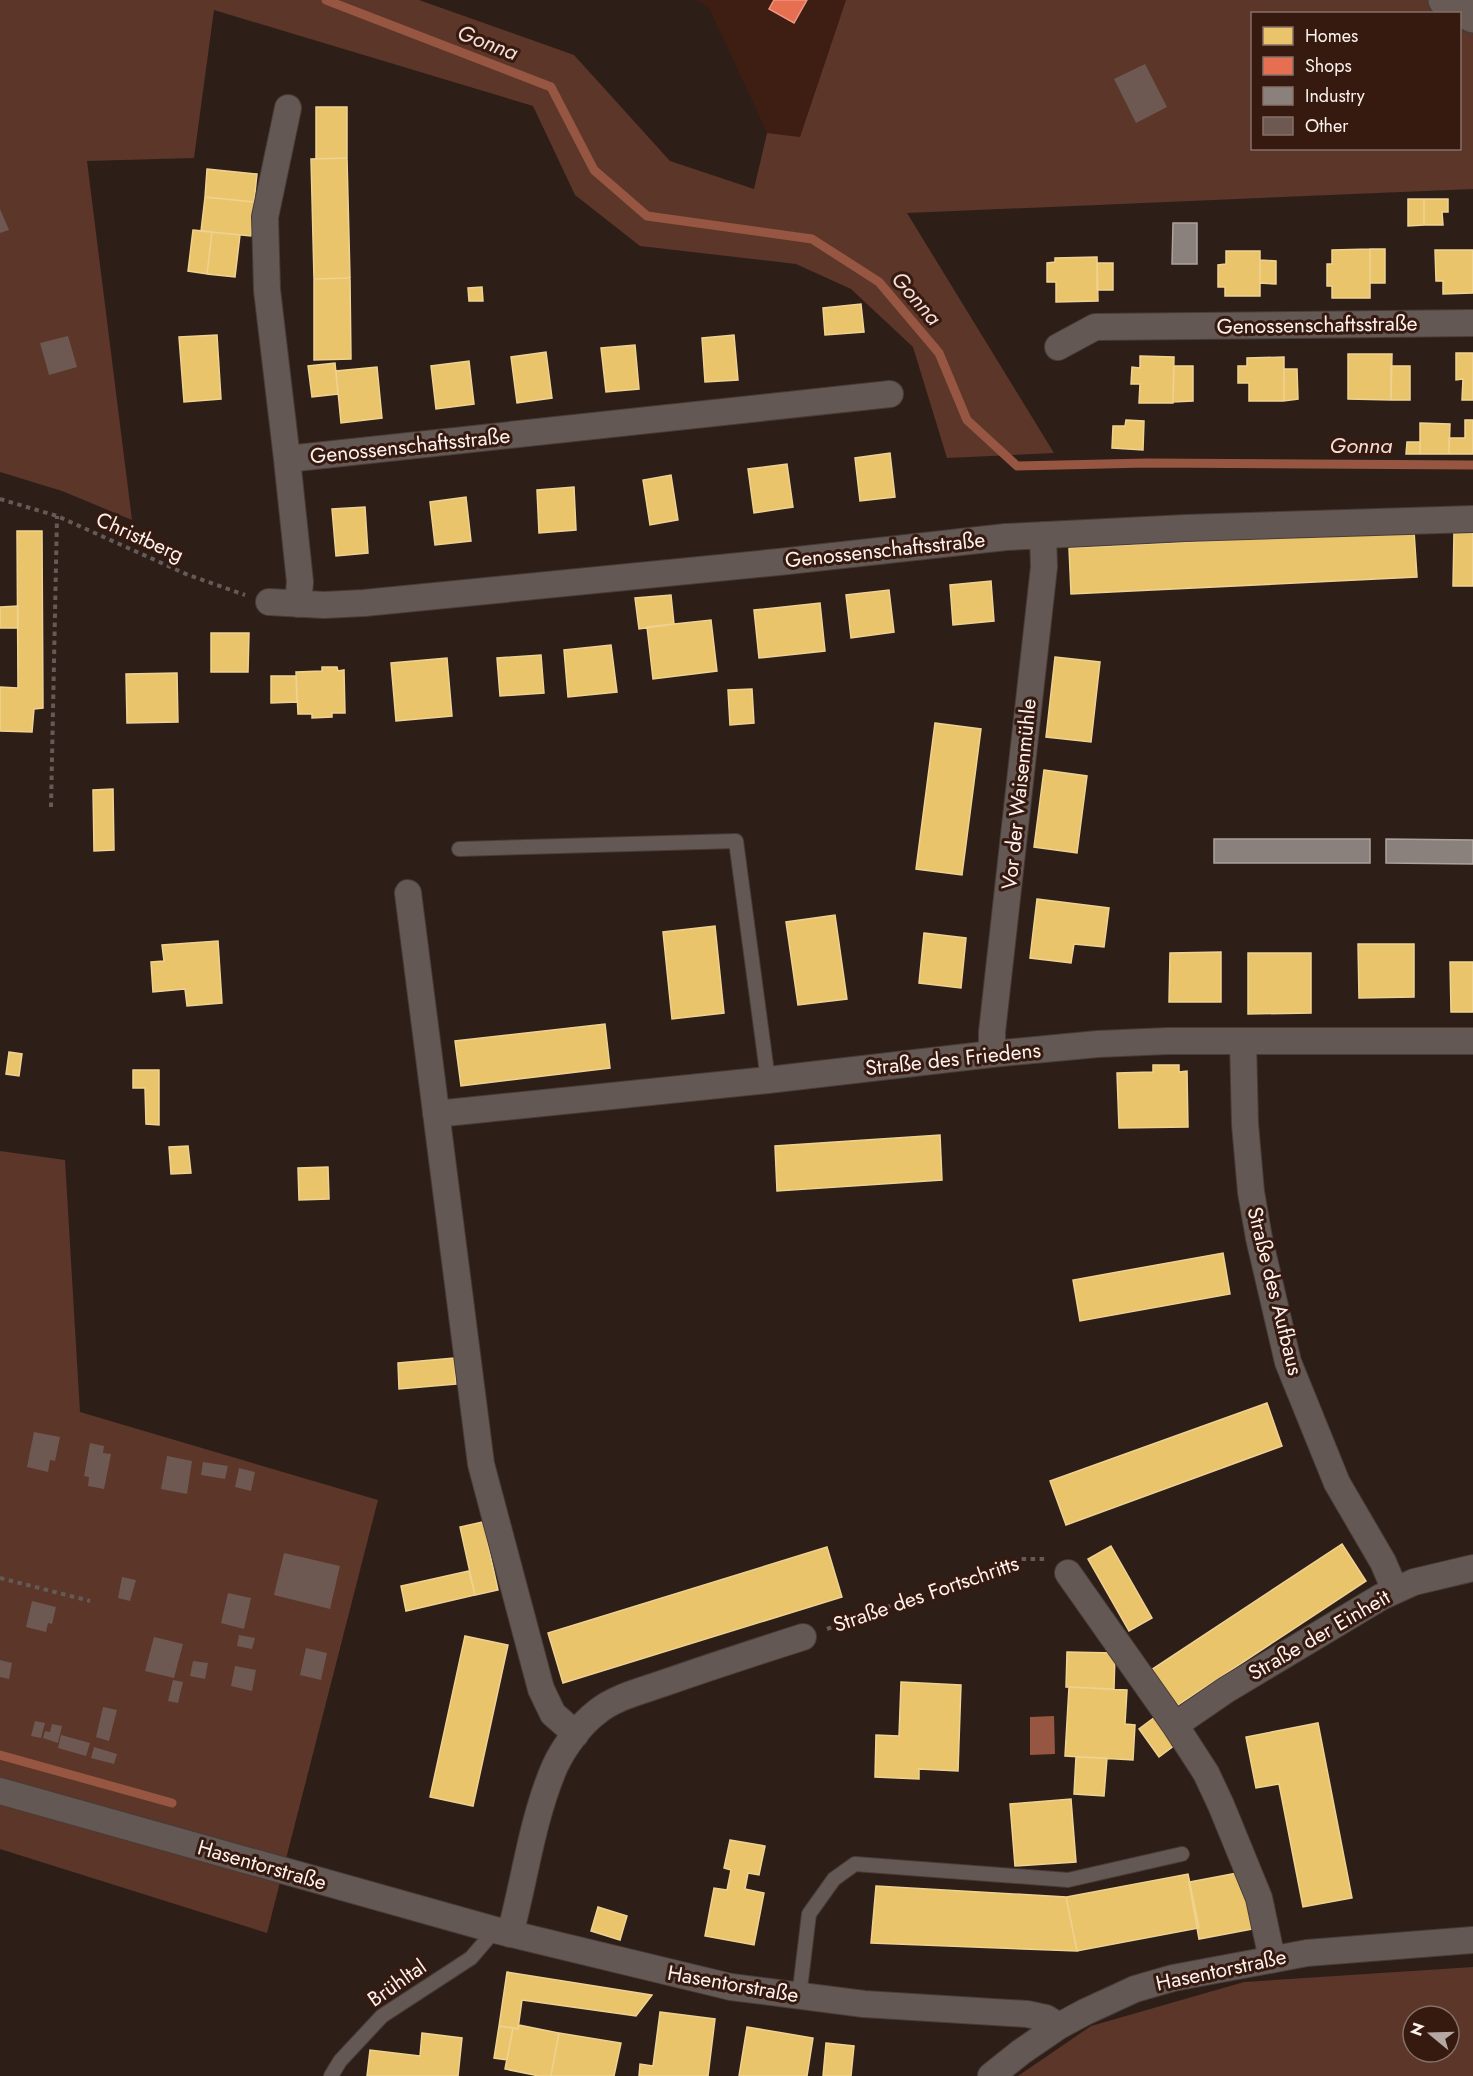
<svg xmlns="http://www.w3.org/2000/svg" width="1473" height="2076" font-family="Jost,sans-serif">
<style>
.built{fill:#3e1d12}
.green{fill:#5b3629;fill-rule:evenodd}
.water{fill:#975641}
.homes{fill:#e9c46a;stroke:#efd291;stroke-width:1.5}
.shops{fill:#e76f51;stroke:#ee9680;stroke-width:1.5}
.industry{fill:#8a817c;stroke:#aca39e;stroke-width:1.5}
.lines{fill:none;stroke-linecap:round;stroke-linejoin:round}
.stream{stroke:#975641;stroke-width:9}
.building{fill:#6e5952}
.lane-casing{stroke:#493c38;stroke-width:16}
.street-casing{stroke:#493c38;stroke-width:28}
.secondary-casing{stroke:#493c38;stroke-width:36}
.path{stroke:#655a57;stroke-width:4;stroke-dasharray:4.5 4.5;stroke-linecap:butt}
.lane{stroke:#645854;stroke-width:14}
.street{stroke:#645854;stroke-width:26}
.secondary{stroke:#685a54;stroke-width:33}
.labels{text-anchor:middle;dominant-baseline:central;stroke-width:6;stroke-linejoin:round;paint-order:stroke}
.street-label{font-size:21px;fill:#fdf1ed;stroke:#361a10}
.water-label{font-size:22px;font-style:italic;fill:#f4ded8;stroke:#361a10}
</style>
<rect width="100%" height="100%" fill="#2e1e18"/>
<path class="built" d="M697,0H846L800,137L767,133L709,8Z"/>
<path class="green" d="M0,0H419L574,55L670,161L754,189L767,133L800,137L846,0H1473V189L907,213L1054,453L947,458L913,347L851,289L796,264L640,246L575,195L533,106L214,10L194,158L87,161L132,520L62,491L0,472ZM1252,14H1460V148H1252Z
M0,1151L65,1160L80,1412L378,1500L267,1933L0,1849Z
M1473,1967V2076H1018L1091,2026L1244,1982ZM1413,2016H1449V2052H1413Z"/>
<path class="water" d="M1054,1716L1055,1754L1030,1755V1717Z"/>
<path class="homes" d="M316,107H347V158L316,159Z
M347,158L350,278L314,279L311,159Z
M207,169L257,174L254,202L205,197Z
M205,197L254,202L251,236L201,231Z
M1408,199H1424V225L1408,226Z
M1424,199H1448V212H1442L1443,225H1424Z
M193,230L212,232L207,274L188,271Z
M212,232L240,235L235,277L207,274Z
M1370,249V298H1332V286H1327V264H1332V250Z
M1370,249H1385V283H1370Z
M1435,250H1473V293L1443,294V281H1436Z
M1226,251H1260V296H1225V287H1218V265L1226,264Z
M1097,257L1098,301L1056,302V282H1047V263L1055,262V258Z
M1260,260L1276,261V284L1260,283Z
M1097,263H1113V290H1097Z
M350,278L351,359L314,360V279Z
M482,287L483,301H469L468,288Z
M861,304L864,332L825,335L823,308Z
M217,335L221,399L184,402L179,337Z
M734,335L738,380L705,382L702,338Z
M635,345L639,389L606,392L601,348Z
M546,352L552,398L517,403L511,357Z
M1456,353H1473V400H1462L1463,379L1456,380Z
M1348,354H1392L1391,400L1348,399Z
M1140,356L1174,357L1173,403H1139L1140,384H1131L1132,367L1140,368Z
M1284,357V401H1249V383H1238V366H1247V358Z
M469,361L474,404L436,409L431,366Z
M335,363L338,394L312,397L308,366Z
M1174,366H1193V401L1173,402Z
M1391,366H1410V400H1391Z
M377,367L382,418L341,423L336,371Z
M1284,369H1297L1298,399L1284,401Z
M1126,420L1144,421L1143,450L1112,448L1113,426H1125Z
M1465,420H1473V454H1449V438H1465Z
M1420,423L1450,424L1449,454H1420Z
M1407,442H1420V454H1406Z
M890,453L895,497L860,501L855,458Z
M787,464L793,507L754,513L748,469Z
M671,475L678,520L650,525L643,480Z
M574,487L576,530L539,533L537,490Z
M466,497L471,541L435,545L430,502Z
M365,507L368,553L336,556L332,509Z
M17,531H42L43,708L34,709L32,732L0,731V687L18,688Z
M1414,531L1417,577L1071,594L1069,548Z
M1454,532H1473V586H1453Z
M991,581L994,621L953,625L950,585Z
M889,590L894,632L851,638L846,595Z
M671,595L674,624L639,629L635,598Z
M820,603L825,651L759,658L754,610Z
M18,606V628H0V607Z
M711,620L717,671L653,679L647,627Z
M211,633H249L248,672H211Z
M611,645L617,692L568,697L564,650Z
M541,655L544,693L500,696L497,658Z
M1055,657L1100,662L1091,742L1046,737Z
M447,658L452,716L396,721L391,663Z
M322,667H337L338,671L344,670L345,713H332V717L312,718V714H298L296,672L322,671Z
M177,673L178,722L127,723L126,674Z
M271,676H296L297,702L271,703Z
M752,689L754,723L730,725L728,690Z
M935,723L981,729L962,875L916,869Z
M1044,770L1087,776L1077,853L1034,847Z
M113,789L114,850L94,851L93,790Z
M1037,899L1109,908L1104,947L1074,944L1071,963L1030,958Z
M835,915L847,999L798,1005L786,922Z
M715,926L724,1013L672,1019L663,932Z
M924,933L966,938L961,988L919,983Z
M218,941L222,1003L187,1006L185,989L153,992L151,962L164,961L162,945Z
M1358,944H1414V997L1359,998Z
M1221,952V1002H1169L1170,953Z
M1248,953H1311V1013L1248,1014Z
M1450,962H1473V1012H1451Z
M605,1024L610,1068L461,1086L455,1041Z
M9,1052L22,1054L19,1076L6,1074Z
M1153,1065H1179V1072L1187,1071L1188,1127L1119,1128L1117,1073L1153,1072Z
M133,1070H159V1125L146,1124L145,1088H133Z
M940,1135L942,1180L777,1191L775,1146Z
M188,1146L191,1173L171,1174L169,1147Z
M328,1167L329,1199L299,1200L298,1168Z
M1223,1253L1230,1294L1080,1321L1073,1280Z
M454,1358L456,1384L399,1389L398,1363Z
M1267,1403L1282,1446L1066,1525L1050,1481Z
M483,1522L498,1590L475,1595L460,1527Z
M1342,1544L1366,1581L1172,1709L1148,1672Z
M1111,1546L1152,1618L1129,1631L1088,1559Z
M827,1547L842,1597L563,1683L548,1633Z
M469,1571L475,1595L406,1611L401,1586Z
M465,1636L508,1645L473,1806L430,1797Z
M1067,1652L1115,1653L1114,1689L1066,1687Z
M901,1682L961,1685L958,1771L919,1769V1779L875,1777L876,1735L899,1736Z
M1069,1687L1127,1690L1125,1724L1135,1725L1133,1760L1065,1756Z
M1159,1714L1179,1742L1159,1757L1139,1729Z
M1318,1723L1352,1898L1303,1907L1279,1784L1256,1788L1246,1737Z
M1076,1757L1107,1758L1104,1796L1074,1794Z
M1071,1799L1076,1862L1015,1866L1010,1804Z
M730,1840L765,1846L759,1875L748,1873L745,1889L764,1893L754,1945L705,1936L714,1888L727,1890L731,1870L724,1868Z
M1243,1872L1253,1929L1199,1939L1189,1882Z
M1188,1874L1199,1928L1077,1951L1066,1897Z
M876,1886L1066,1897L1077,1951L871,1943Z
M598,1907L627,1916L620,1940L591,1931Z
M507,1972L652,1995L636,2016L522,2000L518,2029L499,2026Z
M660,2012L715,2019L708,2076H639L640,2064L653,2066Z
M519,2025L559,2033L551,2076H539L505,2069L513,2028L518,2029Z
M499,2026L513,2028L507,2060L494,2058Z
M747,2027L813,2038L807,2076H739Z
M422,2033L462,2038L458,2076H367L370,2050L420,2056Z
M559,2033L621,2043L614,2076H551Z
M826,2043L854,2046L851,2076H823Z"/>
<path class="shops" d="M774,0H807L794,23L769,9Z"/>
<path class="industry" d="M1173,223H1197V264H1172Z
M1214,839H1370V863H1214Z
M1386,839L1473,840V864L1386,863Z"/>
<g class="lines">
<path class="stream" d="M326,0L551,87L594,170L647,216L812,239L879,282L939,353L967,420L1017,466L1147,463L1473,465
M0,1755L172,1803"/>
</g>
<path class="building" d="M1145,64L1167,107L1136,123L1114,79Z
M0,209L9,230L0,233Z
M68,336L77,367L49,375L40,343Z
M34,1432L60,1437L55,1461L50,1460L48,1472L27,1467Z
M90,1443L104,1446L103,1453L111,1454L104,1489L88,1486L89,1477L84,1476Z
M167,1456L192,1461L187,1494L161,1489Z
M203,1462L228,1466L225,1479L201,1475Z
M239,1468L255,1472L251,1491L235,1487Z
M284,1553L340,1566L330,1609L274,1595Z
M122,1577L136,1580L130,1601L118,1598Z
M228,1593L251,1598L244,1629L221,1623Z
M32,1601L56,1607L52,1624L48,1623L46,1632L26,1627Z
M239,1635L255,1638L252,1649L237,1646Z
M154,1637L183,1644L174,1678L145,1671Z
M306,1648L327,1653L321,1680L300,1675Z
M0,1660L12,1663L9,1679L0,1677Z
M193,1661L208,1663L205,1679L190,1676Z
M235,1666L256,1670L252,1691L231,1686Z
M173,1680L183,1682L178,1703L168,1701Z
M103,1707L117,1710L109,1741L96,1737Z
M35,1721L45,1723L41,1738L31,1736Z
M52,1724L62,1726L58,1743L43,1738L45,1731L50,1732Z
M61,1735L90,1743L86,1756L58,1748Z
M94,1747L117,1754L114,1764L91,1758Z"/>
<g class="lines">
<g class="lane-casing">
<path id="lane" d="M459,849L736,841L768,1080
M799,1997L809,1914L834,1879L855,1864L1068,1880L1182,1854
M331,2076L340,2061L382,2016L471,1958L495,1930"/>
</g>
<g class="street-casing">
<path id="street" d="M1058,347L1095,327L1473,323
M287,459L267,290L265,217L288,108
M269,602L324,605L364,603L779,562L1006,537L1186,528L1473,519
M298,604L300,582L287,459L890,394
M408,893L481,1464L541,1689L553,1714L576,1734
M1243,1041L1245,1124L1251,1192L1259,1238L1288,1362L1337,1483L1383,1562L1395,1590
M992,1054V1032L1044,567L1043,535
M436,1114L768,1080L992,1054L1098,1044L1168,1041H1473
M1068,1573L1175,1725L1206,1773L1221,1805L1259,1898L1272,1959
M1175,1725L1226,1690L1381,1597L1414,1582L1473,1568
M0,1791L495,1930L731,1987L864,2004L1027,2014L1046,2018L1059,2026
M510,1934C525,1879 532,1819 555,1766C564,1747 580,1725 597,1712C615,1697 642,1691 664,1683C710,1667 756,1652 803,1637
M991,2076L1021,2052L1059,2026L1085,2012L1135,1989L1173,1978L1307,1953L1473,1940"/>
</g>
<g class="secondary-casing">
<path id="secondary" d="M1445,0L1473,16"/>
</g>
<path class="path" d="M0,499L57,516L186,574L245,595
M51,807L57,516
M0,1578L90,1601
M827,1629L1019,1559H1045"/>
<use href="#lane" class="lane"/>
<use href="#street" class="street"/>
<use href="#secondary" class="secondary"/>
</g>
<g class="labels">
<g class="street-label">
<text transform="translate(1317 325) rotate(-1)">Genossenschaftsstraße</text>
<text transform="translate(410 446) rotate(-6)">Genossenschaftsstraße</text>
<text transform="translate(140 537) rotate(24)">Christberg</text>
<text transform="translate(885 550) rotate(-6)">Genossenschaftsstraße</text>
<text transform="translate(1019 794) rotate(-84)">Vor der Waisenmühle</text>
<text transform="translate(953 1059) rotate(-6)">Straße des Friedens</text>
<text transform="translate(1275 1291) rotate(76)">Straße des Aufbaus</text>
<text transform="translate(926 1594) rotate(-19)">Straße des Fortschritts</text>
<text transform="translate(1319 1635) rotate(-30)">Straße der Einheit</text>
<text transform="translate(262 1865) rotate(16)">Hasentorstraße</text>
<text transform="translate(1221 1970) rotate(-12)">Hasentorstraße</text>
<text transform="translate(397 1983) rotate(-35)">Brühltal</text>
<text transform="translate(733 1984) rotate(10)">Hasentorstraße</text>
</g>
<g class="water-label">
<text transform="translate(488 42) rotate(21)">Gonna</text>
<text transform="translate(917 298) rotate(49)">Gonna</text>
<text x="1361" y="445">Gonna</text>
</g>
</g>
<rect x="1251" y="12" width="210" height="138" fill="#361a10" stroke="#867068" stroke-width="1.5"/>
<rect x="1263" y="27" width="30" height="18" fill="#e9c46a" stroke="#867068" stroke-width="1.5"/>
<text x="1305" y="42" font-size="18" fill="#fdf1ed">Homes</text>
<rect x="1263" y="57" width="30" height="18" fill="#e76f51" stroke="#867068" stroke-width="1.5"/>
<text x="1305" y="72" font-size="18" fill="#fdf1ed">Shops</text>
<rect x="1263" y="87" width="30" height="18" fill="#8a817c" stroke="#867068" stroke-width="1.5"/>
<text x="1305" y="102" font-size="18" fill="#fdf1ed">Industry</text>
<rect x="1263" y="117" width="30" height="18" fill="#6e5952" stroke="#867068" stroke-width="1.5"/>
<text x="1305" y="132" font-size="18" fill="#fdf1ed">Other</text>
<g transform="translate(1431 2034) rotate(289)"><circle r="28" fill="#361a10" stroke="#867068" stroke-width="1.5"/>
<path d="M0-4.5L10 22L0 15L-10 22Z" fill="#b5a7a2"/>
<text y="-9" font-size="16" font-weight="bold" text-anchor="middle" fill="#fdf1ed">N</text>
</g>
</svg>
